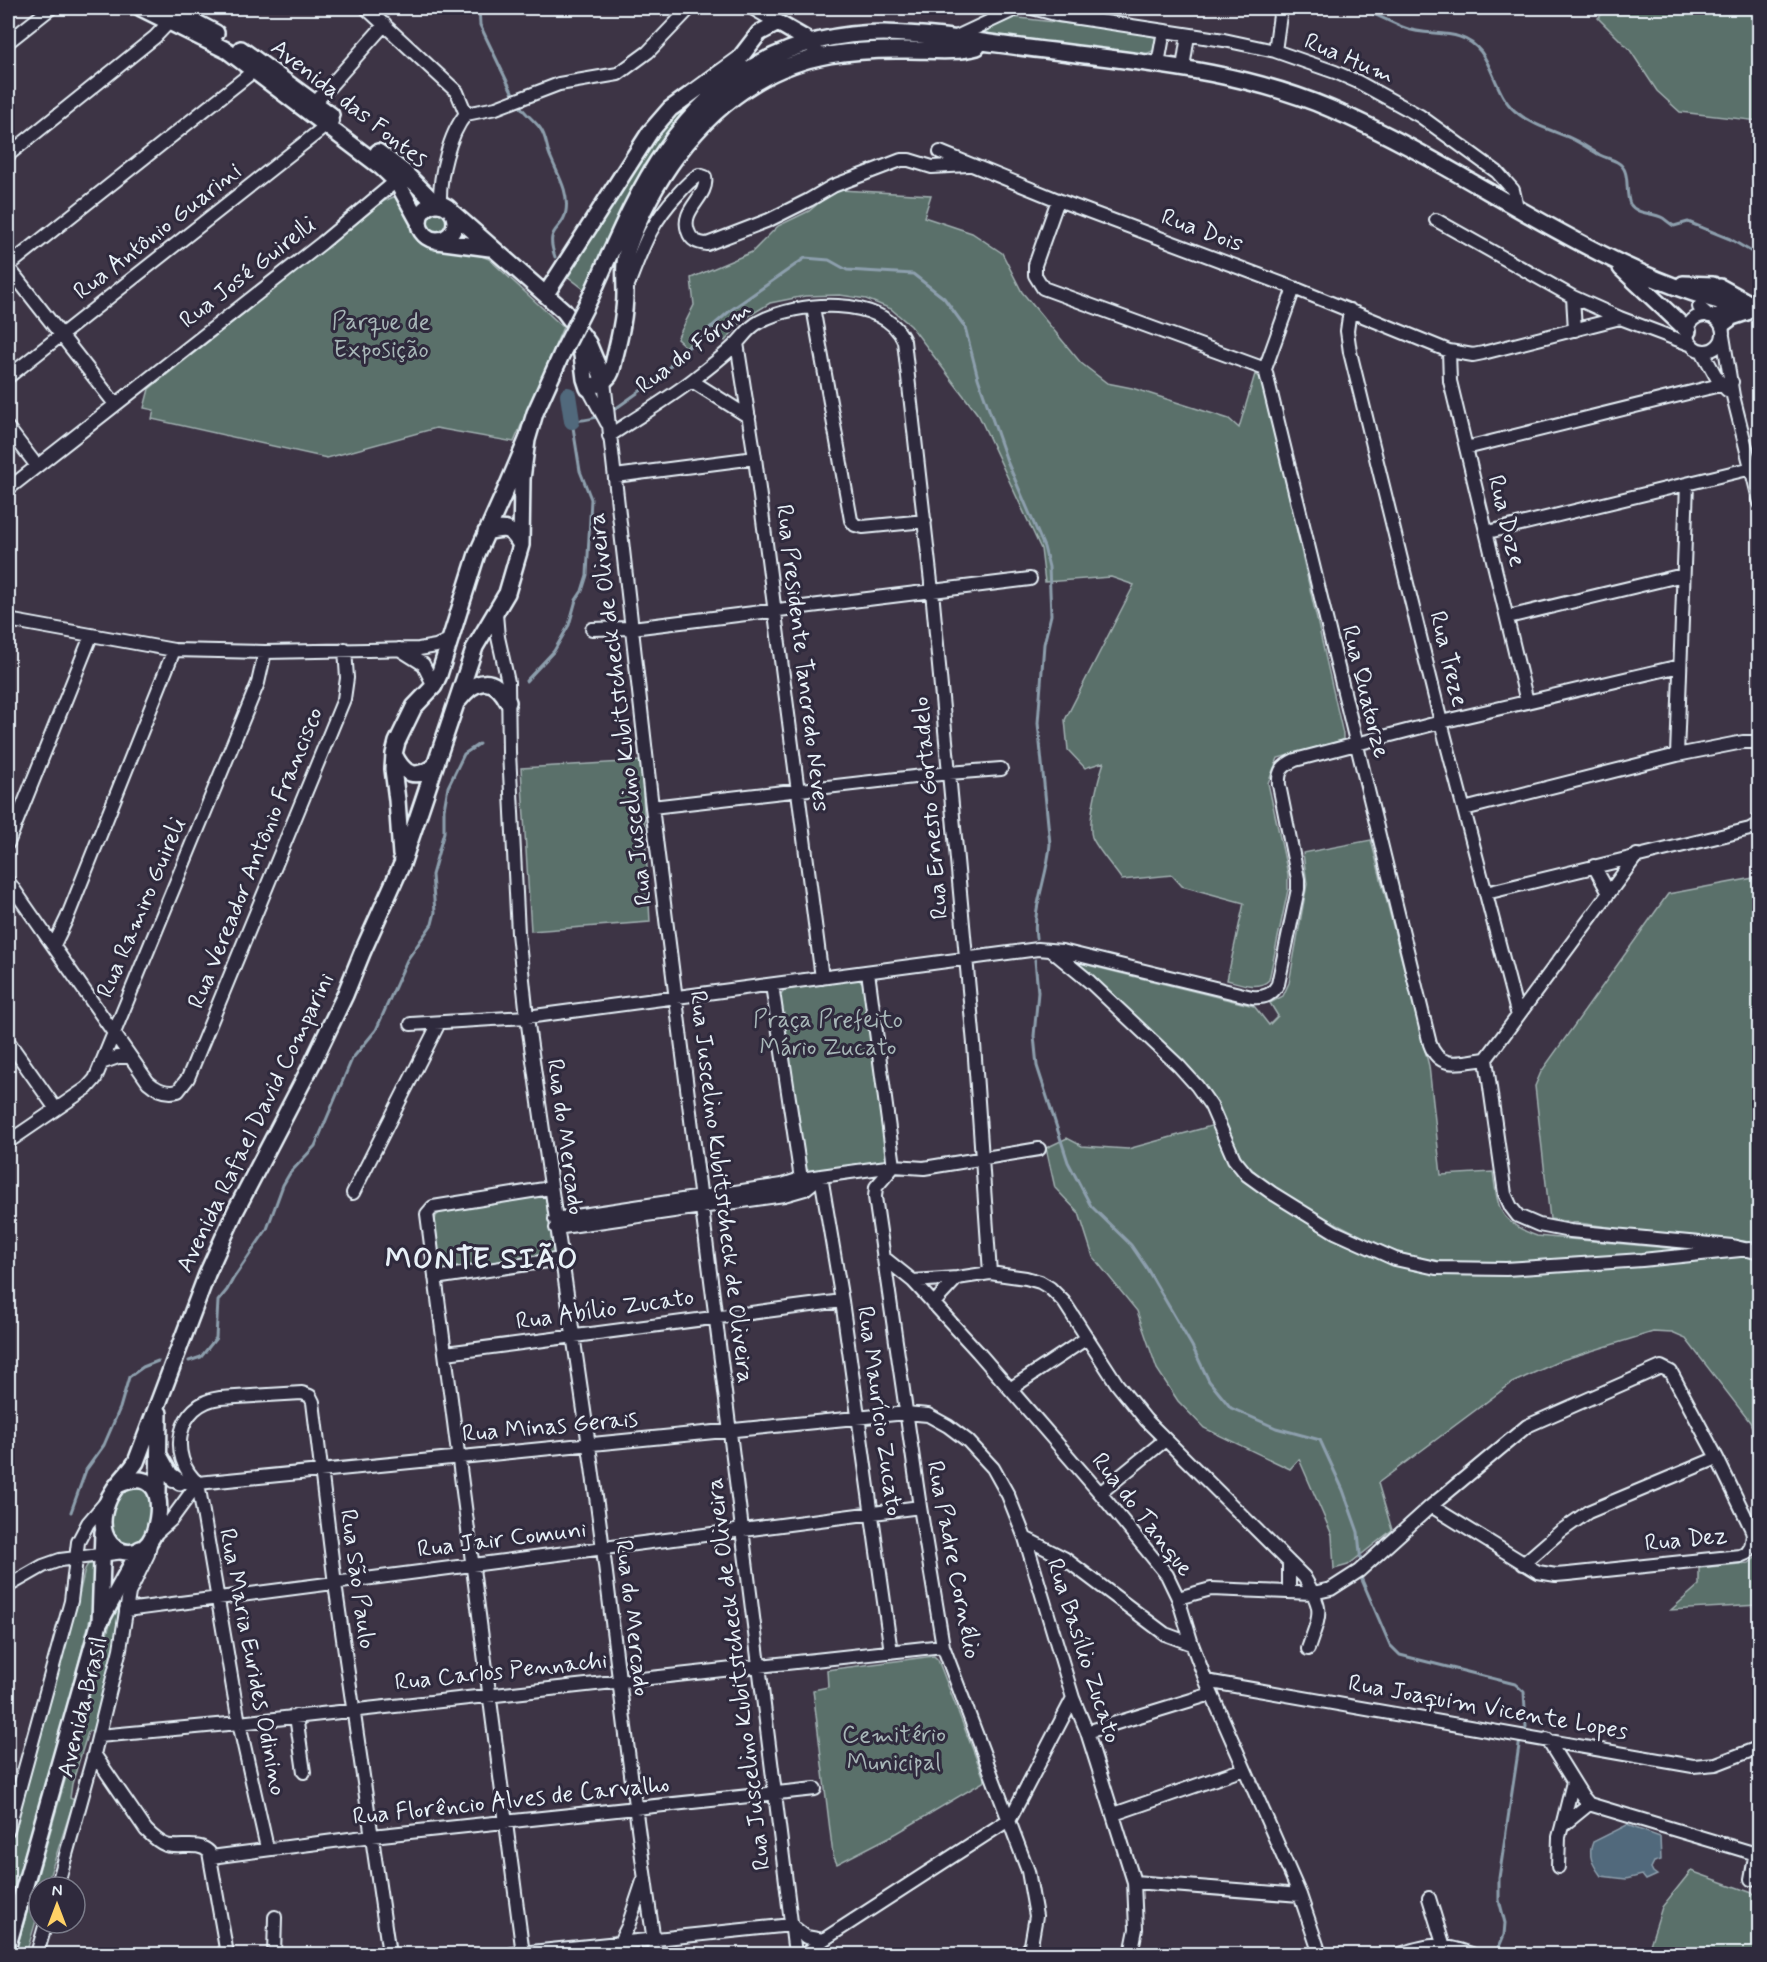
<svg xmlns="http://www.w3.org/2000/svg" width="1767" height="1962" font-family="Mynerve,sans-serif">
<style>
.green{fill:#5a706a;stroke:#a1b0b1;stroke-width:1.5}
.water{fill:#51697b;stroke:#8d9fad;stroke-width:1.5}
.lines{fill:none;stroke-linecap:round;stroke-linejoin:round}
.stream{stroke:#8d9fad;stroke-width:3}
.river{stroke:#51697b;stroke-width:16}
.minor-casing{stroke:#e8f1f8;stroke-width:16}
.major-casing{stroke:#e8f1f8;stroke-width:20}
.minor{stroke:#2f2a3d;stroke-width:12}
.major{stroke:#2f2a3d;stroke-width:15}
.major-bridge-casing{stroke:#e8f1f8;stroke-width:20;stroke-linecap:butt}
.major-bridge{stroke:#2f2a3d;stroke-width:15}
.labels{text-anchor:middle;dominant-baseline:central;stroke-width:6;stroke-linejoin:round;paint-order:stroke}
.street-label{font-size:24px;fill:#e8f1f8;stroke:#2f2a3d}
.park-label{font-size:24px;fill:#a8b7b8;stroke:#2f2a3d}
.district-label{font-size:30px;font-weight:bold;letter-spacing:1.5px;fill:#e8f1f8;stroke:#2f2a3d}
</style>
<rect width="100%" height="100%" fill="#3d3445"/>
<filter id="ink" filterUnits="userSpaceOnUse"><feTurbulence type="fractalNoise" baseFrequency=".0167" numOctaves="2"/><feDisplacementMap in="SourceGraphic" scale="12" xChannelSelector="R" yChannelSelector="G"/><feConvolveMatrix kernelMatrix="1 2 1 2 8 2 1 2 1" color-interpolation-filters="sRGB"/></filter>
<g filter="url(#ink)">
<path class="green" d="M1609,8H1759V121L1680,112L1657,91L1630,50L1598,18Z
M1011,17L1147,33L1156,38L1157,42L1155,50L1146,54L975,33Z
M713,81L675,122L644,165L584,289L562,272L663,120Z
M840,190L931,195L924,217L972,233L1002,253L1022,292L1081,363L1107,383L1132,388L1229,419L1239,428L1255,374L1262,378L1343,734V740L1278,758L1268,783L1288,874V890L1269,980C1258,991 1240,983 1227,980L1244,903L1182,886L1172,875L1122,880C1115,869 1096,848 1092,837C1087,822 1099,777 1104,762L1085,768L1068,750L1065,720L1134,585L1111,577L1045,582L1041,549L979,416L911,326L891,309L866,299L840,295L805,296L770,303L744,319L725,341L711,326L686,347L677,339L694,305L691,278L752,252L778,226L809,211L832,192Z
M396,196C409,209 408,227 422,240C437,255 470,248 489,259L563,327L514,442L436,428L327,458L152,419L154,410L144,408L149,389L384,201Z
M425 222a12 12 0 1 1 24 0a12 12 0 1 1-24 0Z
M641,761L650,922L531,931L521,768Z
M1371,840L1429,1066L1441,1175L1493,1172C1498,1210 1499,1222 1537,1236L1701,1251L1490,1265L1452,1263L1417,1258L1385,1248L1312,1211L1267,1182L1244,1162L1233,1142L1217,1102L1193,1071L1071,961L1254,1006L1269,1025L1278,1016L1270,1003L1283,996L1289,983L1307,884L1303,853Z
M1759,877V1245L1744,1241L1652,1233L1550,1219L1535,1086L1541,1072L1668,894Z
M857,979L864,983L887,1157L884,1162L810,1172L806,1169L780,995L784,990Z
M1215,1125L1243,1178L1410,1267L1740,1254L1759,1259V1445L1750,1422L1686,1339L1672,1333L1653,1332L1562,1360L1512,1383L1378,1483L1392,1530L1348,1565L1334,1569L1332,1535L1299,1459L1290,1469L1204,1428L1178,1401L1157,1369L1137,1311L1093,1257L1079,1213L1055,1188L1046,1148L1067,1138L1082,1146L1128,1149Z
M545,1194L554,1257L441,1274L435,1220L436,1216L445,1208Z
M130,1486L145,1487L152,1499L153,1514L145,1537L138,1543L125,1546L114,1540C109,1517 106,1499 130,1486Z
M1759,1546V1605L1671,1610L1699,1585V1568L1749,1563L1755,1558Z
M88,1564H93L96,1567L91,1615L55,1756L8,1921V1848L79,1595L85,1569Z
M125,1588L119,1608L115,1650L93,1730L88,1732L72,1784L70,1798L74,1800L46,1887H39V1911L26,1954H15L112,1617Z
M934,1656L938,1660L985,1781L897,1833L837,1864L833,1855L813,1690L828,1687L827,1670Z
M1691,1871L1758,1895L1759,1893V1954H1647L1662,1907Z"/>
<path class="water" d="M1627,1825L1660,1837L1661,1860L1654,1862L1651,1868L1653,1872L1657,1875L1646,1880L1642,1875L1626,1879L1601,1876C1593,1865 1587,1856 1593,1842Z"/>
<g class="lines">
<path class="stream" d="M479,8L480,25L515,98
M1354,8C1372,11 1387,21 1405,28C1430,38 1461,26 1481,52C1494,70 1498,97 1515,111C1530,124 1550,130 1568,137C1580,142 1589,149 1600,155C1606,158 1612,159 1617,162C1632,170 1624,191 1630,204C1637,215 1652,212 1663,218C1666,220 1670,224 1674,226L1688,222L1730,239L1752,252L1760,261
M518,103C524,113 533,119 540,128C547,137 546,148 551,158C558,175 569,192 566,211C563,232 544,226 555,257
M615,409L664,374L676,358L731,310L805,258L829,260L847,270L913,274L944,298L965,327L978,378L1007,461L1044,547L1049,567L1051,615L1044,644L1038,723L1050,844C1048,876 1032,907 1036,938
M526,681L554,651L569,625L576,600L582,591L587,575L591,499L580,471L572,421C582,420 591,420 599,416
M1035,960L1038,992L1034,1036L1037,1066L1068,1162L1091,1206L1131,1245L1146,1267L1192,1346L1209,1381L1231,1408L1276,1428L1320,1440L1343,1490L1358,1532L1361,1564
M189,1361L201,1357L216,1338L218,1301L227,1290L233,1279L267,1229L283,1185L290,1173L315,1146L352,1059L376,1030L407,960L432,924L435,912L432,875L444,832V809L448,787L464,754L479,744
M71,1512L86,1470L104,1445L120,1408L129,1377L143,1367L158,1361
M1361,1574L1362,1580L1390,1645L1400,1655L1515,1684L1524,1692L1526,1727L1523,1733
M1496,1954L1504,1935L1505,1923L1499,1900V1878L1520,1739"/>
<path class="river" d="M568,395L572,421"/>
<g class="minor-casing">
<path id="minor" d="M366,8L457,92L466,114
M752,8L778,23
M1032,8L1059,15L1224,40L1275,51L1335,72L1358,82L1420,116L1497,172L1513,190L1517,207
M954,38L1018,8
M8,42L51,8
M1275,51L1281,8
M1158,64L1164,31
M1183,68L1188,35
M315,103L385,24
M466,114L496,108L559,84L618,74L648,52L690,8
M940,152L1058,200L1294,288L1449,351L1473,355L1483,353L1620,318
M8,155L155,37L175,16
M1058,200L1035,265V275L1043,288L1265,369
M440,204C439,177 449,134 466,114
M1436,220L1573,297L1620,318L1692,345
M8,266L260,66
M8,267L115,404
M1294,288L1265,369L1430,1044C1440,1072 1463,1061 1486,1059
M626,290C642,250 648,226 678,194C684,187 690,180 699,175L705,177C709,197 680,209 688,231C691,241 698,243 707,244L769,220L809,200L833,186L901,160H909L932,167L968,165
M1573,297L1575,330
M813,307L851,520L855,525L863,527L925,521
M1699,307L1709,316L1718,315L1726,309
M1350,310L1347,331L1350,352L1441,722L1518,1016
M1687 333a18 18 0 1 1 36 0a18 18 0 1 1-36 0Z
M1723,336L1733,396L1760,503
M737,343L755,458L822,978
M1449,351L1450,381L1527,702
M1702,351L1718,380L1727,390
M8,377L332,121
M604,381L652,807L795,1954
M692,381L749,417
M588,388L607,423
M8,428L37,466
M609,436C637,417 667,400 694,379C708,368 723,357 736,344C744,336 749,327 759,322C796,301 884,294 904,341L932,591L949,773L974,1044L990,1273
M1466,448L1732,382
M615,476L755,458
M8,489L322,243L402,176
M1488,532L1752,468
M496,614L498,637L508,682L509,752L518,933L527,1017C551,1194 580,1371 603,1549C620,1684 635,1820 656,1954
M1508,617L1683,575
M8,620L174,650L265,652L419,649L436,646L449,640
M592,629L632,628L1030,579
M399,649L423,664L434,686
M1677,755L1687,484
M652,807L949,773L1001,769
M1464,809L1677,755L1743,742H1760
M8,843L91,636
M1594,866L1609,893
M8,881L148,1082C157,1090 166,1094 178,1091L188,1078L344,699L347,678L345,649
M1486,893L1750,829L1757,825L1760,818
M54,945L67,918L174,650
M1051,950L1090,982L1179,1066L1197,1086L1211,1106L1234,1159L1247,1175L1272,1193L1335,1232L1395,1259L1436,1268L1506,1269L1642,1260L1750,1249
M868,972L894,1166
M772,985L801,1179
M411,1024L527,1017L1038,949L1062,951L1252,997C1265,998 1272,995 1278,984L1298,889V879L1279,785C1278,771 1282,766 1295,760L1441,722L1680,666
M8,1041L56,1109
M1486,1059L1505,1194L1511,1207L1518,1216L1539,1225L1570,1231L1732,1246L1760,1253
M1486,1059L1637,855
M101,1063L118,1057H130
M8,1142L87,1088L95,1079L258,683L265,652
M894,1166L876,1187L875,1197L920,1507L943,1646L1028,1871L1036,1916L1031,1945L1025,1954
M821,1176L842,1301L891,1652
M353,1193L439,1023
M555,1219L782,1185L801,1179L821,1176L894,1166L924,1168L1039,1149
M556,1228L784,1195L805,1189L821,1176
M883,1257L913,1281L978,1352L1100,1493L1167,1575L1178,1598L1192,1644L1206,1681L1300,1895L1320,1954
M435,1278L561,1259
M913,1281L957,1278L990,1273L1026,1278L1040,1282L1050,1288L1064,1302L1117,1384L1146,1420L1304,1577C1325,1612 1320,1613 1308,1649
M933,1304L957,1278
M446,1353L842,1301
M1010,1389L1087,1338
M173,1481L198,1483L906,1413L928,1415L948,1426L968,1441L993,1468L1008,1495L1025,1538L1073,1698L1087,1732L1134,1882L1136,1929L1131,1954
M198,1483C167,1457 177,1403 220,1398L302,1393L310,1396L313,1402L335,1584L389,1954
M198,1483L239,1723L267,1848
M1100,1493L1165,1440
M153,1536L171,1520L198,1483
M1025,1538L1064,1558L1165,1634L1192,1644
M1523,1564L1561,1531L1588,1512L1717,1458
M8,1586L43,1566L60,1560L124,1552
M1289,1592V1562
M1178,1598L1211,1589L1313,1593L1331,1589L1359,1571L1431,1506L1527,1426L1661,1367L1671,1372L1717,1458L1751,1528L1753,1535L1751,1547L1747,1553L1740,1556L1568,1574L1556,1575L1538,1572L1431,1506
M126,1610L920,1507
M1206,1681L1693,1766L1716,1764L1760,1747
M296,1716L304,1772
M1087,1732L1211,1694
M99,1736L239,1723L943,1646
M1547,1739L1583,1797L1589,1804L1753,1853L1755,1857L1751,1879
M94,1754L146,1830C152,1836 158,1842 166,1845C180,1849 199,1841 209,1852L227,1954
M1114,1814L1244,1769
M1562,1826L1573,1782
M8,1830L71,1601L78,1542L88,1523L106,1502
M211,1857L372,1836L815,1789
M1558,1867L1559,1837L1562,1826L1589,1804
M1134,1882L1300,1895
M57,1887L94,1754L120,1649L129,1593L148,1554L151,1539
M1429,1898L1445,1950
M37,1954L46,1923
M274,1954L275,1917
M512,1954L791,1925L806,1937L823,1940
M523,1954L427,1214L433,1207L550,1188
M614,1954L628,1926L643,1881
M806,1954L823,1940L1010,1819L1073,1698
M1400,1954C1433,1943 1439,1943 1472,1954"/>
</g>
<g class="major-casing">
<path id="major" d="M141,8L228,51L381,167L397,182L419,222
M168,8L216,33
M241,49L331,115
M378,152L405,173L436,204
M419 222a18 18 0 1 1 36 0a18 18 0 1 1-36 0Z
M454,214L564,311L588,343L604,381
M437,241L490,248
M1621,268L1688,331
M1683,284L1713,285
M1720,287L1749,303
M546,294L650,132L670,109L739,59L759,33L778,23L804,38L815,48
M592,294C614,245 635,193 666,149C717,74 793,33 884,33C940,34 997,45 1053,51C1147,63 1243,71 1331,109C1475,170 1604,281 1760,311
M1724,323L1732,317L1753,310
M579,331L585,379L588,388C595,385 603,383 608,377C613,372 613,363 615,356C620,336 625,315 625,293C625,278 623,263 628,248C651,182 696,118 756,82C804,53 855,49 909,50C931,50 955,53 977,47
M486,532C506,527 510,527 521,545
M459,700C476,678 494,675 508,702
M394,754C404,775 415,780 435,766
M401,855L397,800L393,769L394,754L397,742L414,707L434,686L439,675L477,554L507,487L527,440L535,413L562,353
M160,1457L170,1475L180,1482
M118,1485C157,1467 164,1499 155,1530C143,1571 88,1552 107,1503C112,1487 127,1476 136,1462L207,1274L235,1212L313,1062L345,995L362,953L402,864L475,647L507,593L521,545L522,479L527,440
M158,1496L159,1413
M100,1622L103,1532
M8,1945L99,1624L140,1549"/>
</g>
<use href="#minor" class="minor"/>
<use href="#major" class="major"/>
<g class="major-bridge-casing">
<path id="major-bridge" d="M562,353L592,294"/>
</g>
<use href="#major-bridge" class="major-bridge"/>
</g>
</g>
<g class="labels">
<g class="street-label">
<text transform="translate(1349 59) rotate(23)">Rua Hum</text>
<text transform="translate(349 104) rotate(38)">Avenida das Fontes</text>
<text transform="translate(1202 231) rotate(20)">Rua Dois</text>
<text transform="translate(158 232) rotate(-38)">Rua Antônio Guarini</text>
<text transform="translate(248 273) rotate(-38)">Rua José Guirelli</text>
<text transform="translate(694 348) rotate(-37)">Rua do Fórum</text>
<text transform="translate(1506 521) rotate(76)">Rua Doze</text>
<text transform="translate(802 658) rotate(83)">Rua Presidente Tancredo Neves</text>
<text transform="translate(1448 659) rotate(76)">Rua Treze</text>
<text transform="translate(1365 692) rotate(76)">Rua Quatorze</text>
<text transform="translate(621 709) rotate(-97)">Rua Juscelino Kubitstcheck de Oliveira</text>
<text transform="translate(931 808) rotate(-95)">Rua Ernesto Gortadelo</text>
<text transform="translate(256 858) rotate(-68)">Rua Vereador Antônio Francisco</text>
<text transform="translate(142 908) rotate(-67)">Rua Ramiro Guireli</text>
<text transform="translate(256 1123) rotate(-64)">Avenida Rafael David Comparini</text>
<text transform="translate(565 1137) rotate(82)">Rua do Mercado</text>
<text transform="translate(721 1187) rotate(83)">Rua Juscelino Kubitstcheck de Oliveira</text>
<text transform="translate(605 1310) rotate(-8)">Rua Abílio Zucato</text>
<text transform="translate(879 1411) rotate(82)">Rua Maurício Zucato</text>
<text transform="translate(550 1427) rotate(-5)">Rua Minas Gerais</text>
<text transform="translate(1142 1515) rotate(52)">Rua do Tanque</text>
<text transform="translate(502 1540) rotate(-7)">Rua Jair Comuni</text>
<text transform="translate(1686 1540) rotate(-6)">Rua Dez</text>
<text transform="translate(953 1560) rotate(79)">Rua Padre Cornélio</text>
<text transform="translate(357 1579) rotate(82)">Rua São Paulo</text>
<text transform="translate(632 1618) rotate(83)">Rua do Mercado</text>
<text transform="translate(1083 1651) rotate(72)">Rua Basílio Zucato</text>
<text transform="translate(252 1662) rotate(79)">Rua Maria Eurides Odinino</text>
<text transform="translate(501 1672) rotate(-6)">Rua Carlos Pennachi</text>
<text transform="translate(739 1674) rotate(-97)">Rua Juscelino Kubitstcheck de Oliveira</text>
<text transform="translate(83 1707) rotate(-76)">Avenida Brasil</text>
<text transform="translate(1488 1708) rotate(10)">Rua Joaquim Vicente Lopes</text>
<text transform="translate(511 1801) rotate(-6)">Rua Florêncio Alves de Carvalho</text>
</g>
<g class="park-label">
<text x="381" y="322">Parque de<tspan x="381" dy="28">Exposição</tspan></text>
<text x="828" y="1020">Praça Prefeito<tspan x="828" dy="28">Mário Zucato</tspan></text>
<text x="894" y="1735">Cemitério<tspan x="894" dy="28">Municipal</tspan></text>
</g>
<g class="district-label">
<text x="482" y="1259">MONTE SIÃO</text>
</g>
</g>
<rect width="1767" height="1962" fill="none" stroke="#2f2a3d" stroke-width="30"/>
<rect x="15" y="15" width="1737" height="1932" fill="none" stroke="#e8f1f8" stroke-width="2" filter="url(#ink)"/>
<g transform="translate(57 1905)"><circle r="28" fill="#2f2a3d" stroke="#797a88" stroke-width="1.5"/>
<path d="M0-4.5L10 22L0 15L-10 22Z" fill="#ffd166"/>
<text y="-9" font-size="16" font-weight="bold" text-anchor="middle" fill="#e8f1f8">N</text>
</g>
</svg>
